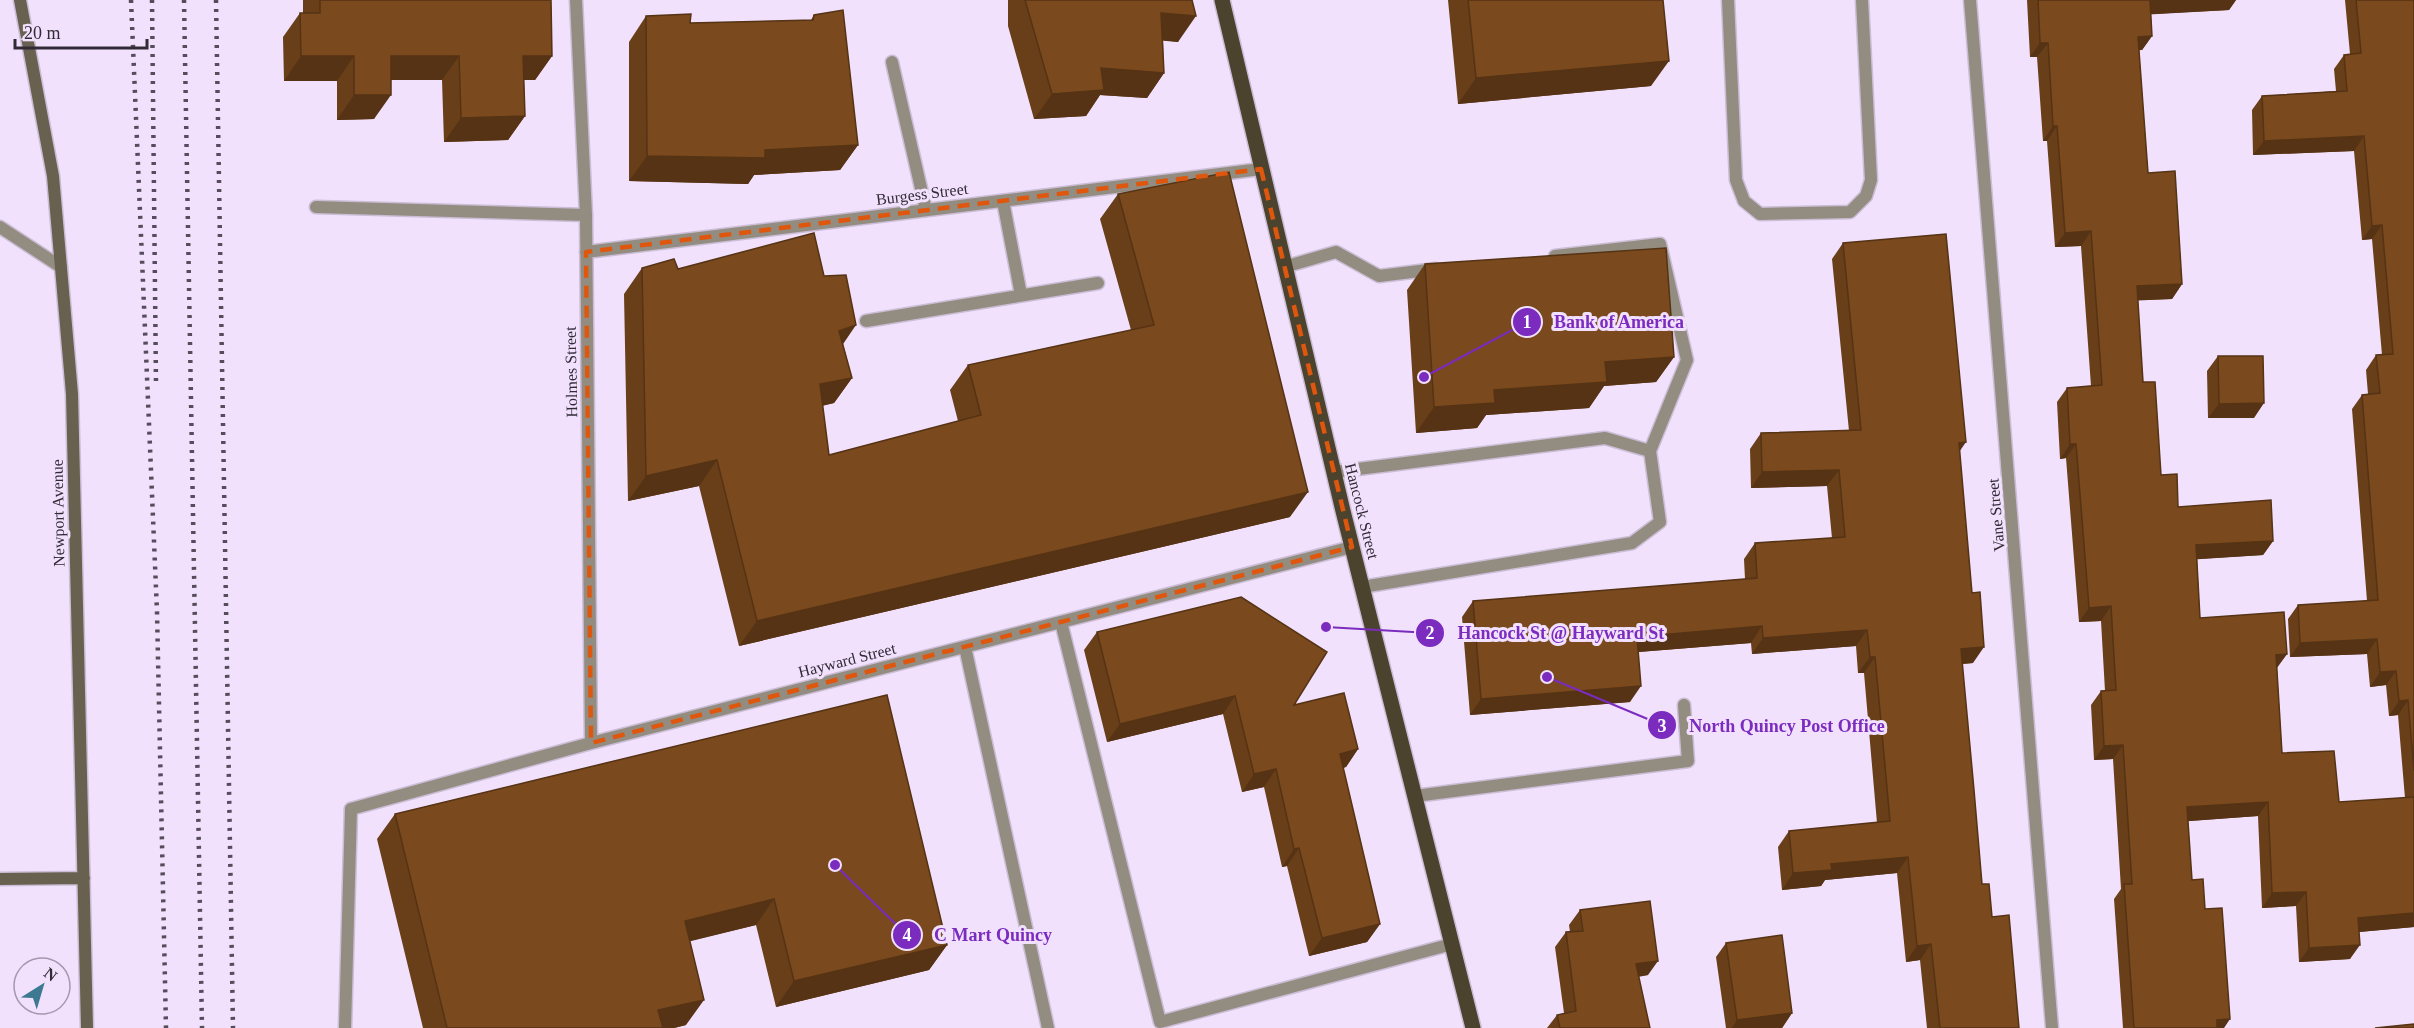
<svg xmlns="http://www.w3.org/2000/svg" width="2414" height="1028" font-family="Georgia,serif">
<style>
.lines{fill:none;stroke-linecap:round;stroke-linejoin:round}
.lane-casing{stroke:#cbbdd5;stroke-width:15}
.street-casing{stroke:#cbbdd5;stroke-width:15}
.secondary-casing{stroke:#cbbdd5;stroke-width:15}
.primary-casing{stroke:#cbbdd5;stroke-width:18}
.lane{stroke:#928d80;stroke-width:12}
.street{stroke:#928d80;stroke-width:12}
.secondary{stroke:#696150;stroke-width:12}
.primary{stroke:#4c432e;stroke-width:15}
.rail{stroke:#564d5c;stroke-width:4.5;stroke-dasharray:3 6;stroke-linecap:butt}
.wall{fill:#693f19}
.shaded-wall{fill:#553314}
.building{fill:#7a491d;stroke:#553314;stroke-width:1.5}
.marked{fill:none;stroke:#df570e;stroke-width:4.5;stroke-dasharray:12 8;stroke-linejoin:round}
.labels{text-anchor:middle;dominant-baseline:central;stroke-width:6;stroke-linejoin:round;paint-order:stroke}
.street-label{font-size:16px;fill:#322b36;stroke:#f1e1fd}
.leader{fill:none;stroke:#7b2cbf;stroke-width:2}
.callout-dot{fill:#7b2cbf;stroke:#f1e1fd;stroke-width:2}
.mark-label{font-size:18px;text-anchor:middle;font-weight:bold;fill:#fff}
.callout-label{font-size:18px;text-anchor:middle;font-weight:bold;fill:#7b2cbf;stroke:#f1e1fd;stroke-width:6;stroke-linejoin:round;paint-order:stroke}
</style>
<rect width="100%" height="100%" fill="#f1e1fd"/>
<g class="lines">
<g class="lane-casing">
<path id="lane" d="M1728,0L1736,180L1744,201L1760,214L1850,212L1866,196L1871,180L1862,0
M892,62L926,210
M1003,201L1021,295
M316,207L586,215
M0,227L61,267
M1555,256L1660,244L1687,360L1650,451
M1284,267L1336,252L1379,276L1436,269
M866,321L1098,283
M1334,472L1605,438L1650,451L1660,522L1632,543L1362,587
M1061,622L1160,1022L1452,944
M965,647L1048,1028
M1415,796L1688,761L1684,705
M345,1028L351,809"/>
</g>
<g class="street-casing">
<path id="street" d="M576,0L586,215L591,743
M1970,0L2052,1028
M586,252L1261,169
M351,809L591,743L1352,547"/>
</g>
<g class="secondary-casing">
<path id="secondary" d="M20,0L53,176L72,394L87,1028
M0,879L84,878"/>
</g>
<g class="primary-casing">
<path id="primary" d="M1222,0L1343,511L1473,1028"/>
</g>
<use href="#lane" class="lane"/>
<use href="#street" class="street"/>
<use href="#secondary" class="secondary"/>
<use href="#primary" class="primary"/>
<path class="rail" d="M131,0L157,612L166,1028
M152,0L156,384
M184,0L202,1028
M216,0L233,1028"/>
</g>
<path class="wall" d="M303,0H551L552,56L535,80H524L525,116L508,140L444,142L442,80H391L374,119L337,120V81H284L283,37L300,13H303Z
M1008,0H1192L1178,42L1163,40L1164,73L1147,98L1100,95L1086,116L1034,119L1008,26Z
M1448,0H1663L1651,86L1458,104Z
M2027,0H2236L2229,10L2151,14L2152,36L2142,50H2139L2148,173L2182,284L2172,299L2137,300L2143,382L2161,475L2178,507L2273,541L2263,555L2197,559L2200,618L2287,654L2277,668L2282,753L2339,802L2405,798L2398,715L2389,716L2386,685L2370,687L2367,654L2290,657L2288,619L2298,605L2367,601L2352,409L2362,395L2368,394L2366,370L2376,355H2382L2372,239L2362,240L2354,151L2253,155L2252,110L2262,96L2336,91L2334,69L2344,55L2350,54L2345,0H2414V927L2359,932L2350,959L2299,962L2296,906L2262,908L2258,816L2188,821L2192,880L2205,909L2224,1028H2123L2114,899L2121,889L2113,759L2094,760L2091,705L2101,691H2105L2101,621L2079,622L2066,458L2060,459L2057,402L2067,388L2091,386L2081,246L2055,247L2047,141H2043L2037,57H2030Z
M814,15L858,145L840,170L754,175L748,184L629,181V42L646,16L690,23L811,20Z
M1118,194L1290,517L739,646L699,486L628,501L624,294L642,268L678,269L843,344L852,378L834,403L822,406L829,455L958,421L950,390L968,365L1131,330L1100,219Z
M1843,243L1959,451L1973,663L1962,664L1982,884L1992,917L2019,1028H1927L1920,960L1906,962L1897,873L1825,880L1821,886L1782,890L1778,847L1789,831L1877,823L1864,673H1858L1856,646L1752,654L1751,643L1638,652L1630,702L1470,715L1462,617L1473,601L1745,579L1744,559L1755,543L1832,538L1827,486L1751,488L1750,449L1761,433L1849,431L1832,259Z
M1425,264L1674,357L1656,382L1604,386L1589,408L1486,415L1477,428L1416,433L1407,290Z
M2218,356L2254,418H2208L2207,371Z
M1097,632L1294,705L1358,749L1346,767L1343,768L1380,924L1367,942L1309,956L1287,866L1282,867L1264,787L1242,792L1223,714L1107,742L1084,650Z
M887,695L947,945L929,970L776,1007L756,925L689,941L686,1025L674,1028H423L377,839L395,814Z
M1580,910L1648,975L1638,977L1650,1028H1547L1557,1015L1564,1013L1555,947L1566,932H1570L1569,925Z
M1726,943L1792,1013L1782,1028H1726L1716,957Z"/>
<path class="shaded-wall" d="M2159,0H2236L2229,10L2140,15L2150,1Z
M1161,13L1196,16L1178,42L1143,39Z
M2152,36L2142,50L2128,51L2138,37Z
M2040,43H2048L2037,57H2030Z
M301,56H354L337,81H284Z
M391,56H459L442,80H374Z
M523,56H552L535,80H506Z
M1669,61L1651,86L1458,104L1476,78Z
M1101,68L1164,73L1147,98L1100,95L1086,116L1034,119L1052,94Z
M354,95H391L374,119L337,120Z
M525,116L508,140L444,142L461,118Z
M2053,126H2057L2047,141H2043Z
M2364,136L2354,151L2253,155L2264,141Z
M858,145L840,170L754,175L748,184L629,181L647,156Z
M2382,225L2372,239L2362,240L2372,226Z
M2091,231L2081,246L2055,247L2065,233Z
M2182,284L2172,299L2126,301L2137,286Z
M856,325L839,350V331Z
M1674,357L1656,382L1604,386L1589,408L1486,415L1477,428L1416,433L1434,407L1494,390L1605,362Z
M852,378L834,403L802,410L820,384Z
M2264,403L2254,418H2208L2219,404Z
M1966,442L1955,458L1959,443Z
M2070,444H2076L2066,458L2060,459Z
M717,460L699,486L628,501L646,476Z
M1839,470L1827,486L1751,488L1762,472Z
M1308,492L1290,517L739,646L757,621Z
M2273,541L2263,555L2186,560L2196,545Z
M2111,606L2101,621L2079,622L2089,608Z
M1762,626L1751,643L1626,653L1637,637Z
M1867,630L1856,646L1752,654L1763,638Z
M2377,639L2367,654L2290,657L2300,643Z
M1984,647L1973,663L1949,665L1961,649Z
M2287,654L2276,668V655Z
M1870,657H1875L1864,673H1858Z
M2396,671L2386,685L2370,687L2380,672Z
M1641,686L1630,702L1470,715L1481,699Z
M1235,696L1223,714L1107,742L1120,724Z
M2408,700L2398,715L2389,716L2399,701Z
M2123,745L2113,759L2094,760L2104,746Z
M1358,749L1346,767L1327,772L1340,754Z
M1276,769L1264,787L1242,792L1254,774Z
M2268,802L2258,816L2177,822L2187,807Z
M1299,848L1287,866L1282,867L1294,849Z
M1908,857L1897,873L1825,880L1821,886L1782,890L1793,873L1831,864Z
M2306,892L2296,906L2262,908L2272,893Z
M774,899L756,925L667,947L685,921Z
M2414,913V927L2348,933L2358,918Z
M1380,924L1367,942L1309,956L1322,938Z
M1931,944L1920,960L1906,962L1917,946Z
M947,945L929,970L776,1007L794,981Z
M2360,945L2350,959L2299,962L2309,948Z
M1658,961L1648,975L1625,978L1636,964Z
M704,1000L686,1025L674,1028H646L658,1010Z
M1792,1013L1782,1028H1732L1737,1020Z
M2230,1019L2224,1028H2211L2217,1020Z"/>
<path class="building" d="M320,0H551L552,56H523L525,116L461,118L459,56H391V95H354V56H301L300,13H320Z
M1025,0H1192L1196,16L1161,13L1164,73L1101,68L1104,90L1052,94Z
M1468,0H1663L1669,61L1476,78Z
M2038,0H2159L2150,1L2152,36L2138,37L2148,173L2175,171L2182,284L2137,286L2143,382H2155L2161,475L2177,474L2178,507L2271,500L2273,541L2196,545L2200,618L2284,612L2287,654L2276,655L2282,753L2334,751L2339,802L2414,797V913L2358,918L2360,945L2309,948L2306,892L2272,893L2268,802L2187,807L2192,880L2203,879L2205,909L2222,908L2230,1019L2217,1020V1028H2134L2124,884H2132L2123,745L2104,746L2101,691L2116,690L2111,606L2089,608L2076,444H2070L2067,388L2102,385L2091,231L2065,233L2057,126H2053L2048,43H2040Z
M2356,0H2414V771L2408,700L2399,701L2396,671L2380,672L2377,639L2300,643L2298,605L2378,600L2362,395L2380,393L2376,355L2393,354L2382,225L2372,226L2364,136L2264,141L2262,96L2347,91L2344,55L2361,53Z
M843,10L858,145L765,150V158L647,156L646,16L691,14L690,23L813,20L814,15Z
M1229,172L1308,492L757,621L717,460L646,476L642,268L674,259L678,269L814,233L824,276L846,275L856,325L839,331L852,378L820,384L829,455L981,415L968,365L1154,325L1118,194Z
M1946,234L1966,442L1959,443L1972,593L1980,592L1984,647L1961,649L1974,790L1982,884H1989L1992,917L2009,915L2019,1028H1940L1931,944L1917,946L1908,857L1831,864L1832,870L1793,873L1789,831L1890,821L1875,657H1870L1867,630L1763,638L1762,626L1637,637L1641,686L1481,699L1473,601L1757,578L1755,543L1845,537L1839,470L1762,472L1761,433L1861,430L1843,243Z
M1666,248L1674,357L1605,362L1607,382L1494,390L1495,403L1434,407L1425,264Z
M2218,356H2263L2264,403L2219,404Z
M1241,597L1327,652L1294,705L1344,693L1358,749L1340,754L1380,924L1322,938L1299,848L1294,849L1276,769L1254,774L1235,696L1120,724L1097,632Z
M887,695L947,945L794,981L774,899L685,921L704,1000L658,1010L663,1028H447L395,814Z
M1650,901L1658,961L1636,964L1650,1028H1560L1557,1015L1576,1011L1566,932L1583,931L1580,910Z
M1782,935L1792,1013L1737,1020L1726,943Z
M2414,1024V1028H2375Z"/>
<path class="marked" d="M1261,169L1352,547L591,743L586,252Z"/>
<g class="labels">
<g class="street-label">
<text transform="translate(922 194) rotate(-7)">Burgess Street</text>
<text transform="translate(571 372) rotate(-91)">Holmes Street</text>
<text transform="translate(1362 511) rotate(76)">Hancock Street</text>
<text transform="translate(58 513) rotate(-91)">Newport Avenue</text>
<text transform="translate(1996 515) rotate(-95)">Vane Street</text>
<text transform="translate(847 660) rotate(-14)">Hayward Street</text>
</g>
</g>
<path class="leader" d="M1424 377L1527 322M1326 627L1430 633M1547 677L1662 725M835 865L907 935"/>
<g class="callout-dot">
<circle cx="1424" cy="377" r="6"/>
<circle cx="1326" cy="627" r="6"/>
<circle cx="1547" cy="677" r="6"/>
<circle cx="835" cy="865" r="6"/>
<circle cx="1527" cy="322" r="15"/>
<circle cx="1430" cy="633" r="15"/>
<circle cx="1662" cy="725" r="15"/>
<circle cx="907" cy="935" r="15"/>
</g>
<g class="mark-label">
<text x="1527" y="328">1</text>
<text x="1430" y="639">2</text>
<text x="1662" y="732">3</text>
<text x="907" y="941">4</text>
</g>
<g class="callout-label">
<text x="1619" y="328">Bank of America</text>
<text x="1561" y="639">Hancock St @ Hayward St</text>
<text x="1787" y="732">North Quincy Post Office</text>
<text x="993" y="941">C Mart Quincy</text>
</g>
<g transform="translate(42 986) rotate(37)"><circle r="28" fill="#f1e1fd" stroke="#a598ad" stroke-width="1.5"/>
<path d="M0-4.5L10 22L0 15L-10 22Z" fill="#3d7990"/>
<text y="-9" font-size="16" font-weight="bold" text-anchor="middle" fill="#322b36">N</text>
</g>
<path d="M15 39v9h132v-9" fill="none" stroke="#322b36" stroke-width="3"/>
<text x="24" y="39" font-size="18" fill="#322b36" stroke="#f1e1fd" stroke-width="4.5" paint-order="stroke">20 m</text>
</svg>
